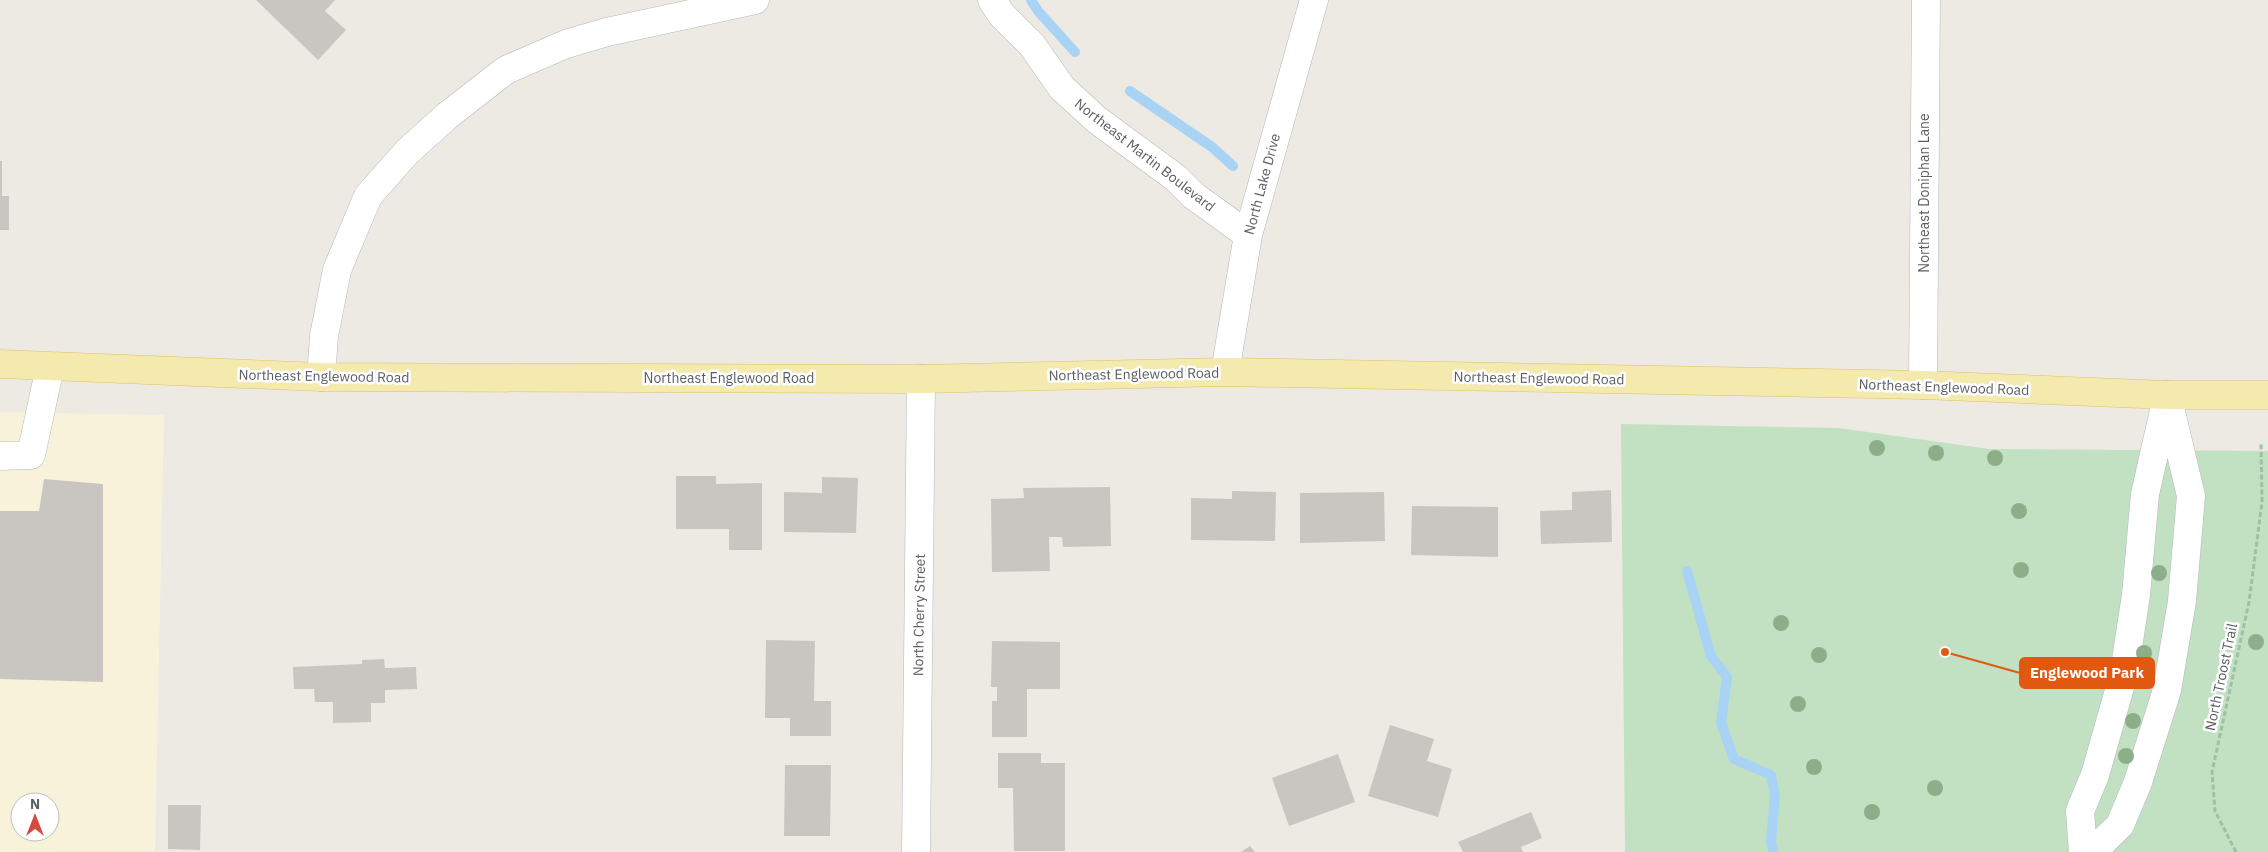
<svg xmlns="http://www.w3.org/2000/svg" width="2268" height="852" font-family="'IBM Plex Sans',sans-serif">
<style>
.commercial{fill:#f9f2da;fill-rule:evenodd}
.green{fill:#c1e1c2}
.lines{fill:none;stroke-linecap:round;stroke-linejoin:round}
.stream{stroke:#a9d3f5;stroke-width:10}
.building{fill:#c9c6c1}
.minor-casing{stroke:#b5b8bb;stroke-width:29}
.major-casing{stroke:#e0bf67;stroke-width:29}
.path{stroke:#9cc1a7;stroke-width:3;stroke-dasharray:5 2.5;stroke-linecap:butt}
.minor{stroke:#fff;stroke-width:28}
.major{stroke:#f5eaae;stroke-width:28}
.tree{fill:#8cae89}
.labels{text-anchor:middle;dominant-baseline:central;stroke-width:5;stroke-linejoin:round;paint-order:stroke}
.street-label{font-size:14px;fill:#5b5e61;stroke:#fff}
.leader{fill:none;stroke:#e15910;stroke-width:2}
.callout-dot{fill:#e15910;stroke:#fff;stroke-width:2}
.callout{fill:#e15910;stroke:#e15910;stroke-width:2}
.callout-label{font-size:15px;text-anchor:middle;font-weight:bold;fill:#fff}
</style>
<rect width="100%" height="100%" fill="#eceae2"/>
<path class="commercial" d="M0,412L164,415L155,851L0,852ZM20,802H50V832H20Z"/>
<path class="green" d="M1621,424L1839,428L1989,449L2268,451V852H1625Z"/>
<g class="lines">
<path class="stream" d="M1031,0L1038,11L1075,52
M1130,91L1212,147L1233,166
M1687,571L1711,656L1727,677L1721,723L1734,759L1771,775L1775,796L1771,840L1773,852"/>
</g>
<path class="building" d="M256,0H335L325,11L346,30L318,60Z
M0,161H2V196H9V230H0Z
M676,476H716V484L762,483V550H729V529H676Z
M822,477L858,478L856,533L784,532V492L822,493Z
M44,479L103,484V682L0,679V511H39Z
M1110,487L1111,546L1063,547L1062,537H1049L1050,571L992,572L991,499L1024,498L1023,488Z
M1611,490L1612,542L1541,544L1540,511L1572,510V492Z
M1232,491L1276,492L1275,541L1191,540V498L1232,499Z
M1384,492L1385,541L1300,543V493Z
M1412,506L1498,507V557L1411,555Z
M766,640L815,641L814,701H831V736H790V718H765Z
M992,641L1060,642V689H1027V737H992V701H997V687H991Z
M384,659L385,668L416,667L417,689L385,690V703H371V722L333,723V702H315L314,689H294L293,667L362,664V660Z
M1390,725L1434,739L1427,761L1452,769L1438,817L1368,796Z
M998,753H1041V763H1065V851H1014L1013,788H998Z
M1338,754L1355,802L1289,826L1272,778Z
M785,765H831L830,836H784Z
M168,805H201L200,850L168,849Z
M1531,812L1542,838L1521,847L1523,852H1463L1458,842Z
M1250,846L1255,852H1241Z"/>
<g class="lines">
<g class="minor-casing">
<path id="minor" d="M992,0L1001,14L1032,45L1062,88L1097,120L1176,178L1194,196L1248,235
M1225,372L1248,235L1314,0
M321,377L324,336L337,270L368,196L407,152L448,115L506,70L566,44L607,32L755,0
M1923,385L1926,0
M0,456L31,455L50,367
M916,852L921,379
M2083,852L2080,811L2095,775L2124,673L2136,595L2145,494L2166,402
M2092,852L2120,825L2138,782L2167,690L2182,601L2191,496L2167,395"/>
</g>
<g class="major-casing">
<path id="major" d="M0,364L321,377L921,379L1225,372L1923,385L2167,395H2268"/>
</g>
<path class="path" d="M2236,852L2215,811L2212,772L2249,602L2262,502L2261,443"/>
<use href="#minor" class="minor"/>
<use href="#major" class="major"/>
</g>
<g class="tree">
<circle cx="1877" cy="448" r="8"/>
<circle cx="1936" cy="453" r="8"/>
<circle cx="1995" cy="458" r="8"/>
<circle cx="2019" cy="511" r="8"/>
<circle cx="2021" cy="570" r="8"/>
<circle cx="2159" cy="573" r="8"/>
<circle cx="1781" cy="623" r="8"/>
<circle cx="2256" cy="642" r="8"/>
<circle cx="2144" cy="653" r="8"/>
<circle cx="1819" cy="655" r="8"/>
<circle cx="1798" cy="704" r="8"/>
<circle cx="2133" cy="721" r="8"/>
<circle cx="2126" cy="756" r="8"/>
<circle cx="1814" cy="767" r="8"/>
<circle cx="1935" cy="788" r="8"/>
<circle cx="1872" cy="812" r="8"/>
</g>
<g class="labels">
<g class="street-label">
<text transform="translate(1145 155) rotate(38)">Northeast Martin Boulevard</text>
<text transform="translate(1262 184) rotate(-75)">North Lake Drive</text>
<text transform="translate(1924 193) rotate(-90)">Northeast Doniphan Lane</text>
<text transform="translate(1134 374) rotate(-1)">Northeast Englewood Road</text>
<text transform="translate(324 376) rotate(1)">Northeast Englewood Road</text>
<text x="729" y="378">Northeast Englewood Road</text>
<text transform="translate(1539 378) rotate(1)">Northeast Englewood Road</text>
<text transform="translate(1944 387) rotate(2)">Northeast Englewood Road</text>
<text transform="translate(919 615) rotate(-89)">North Cherry Street</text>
<text transform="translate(2221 677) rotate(-78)">North Troost Trail</text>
</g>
</g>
<path class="leader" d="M1945 652L2020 673"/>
<circle class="callout-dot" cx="1945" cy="652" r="5"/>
<rect class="callout" x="2020" y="658" width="134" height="30" rx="5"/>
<g class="callout-label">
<text x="2087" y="678">Englewood Park</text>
</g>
<g transform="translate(35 817)"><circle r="24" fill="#ffffff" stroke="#bdbfc0"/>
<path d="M0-4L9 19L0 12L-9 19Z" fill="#d44c40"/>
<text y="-8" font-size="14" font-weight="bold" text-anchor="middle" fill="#5b5e61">N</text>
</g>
</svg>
